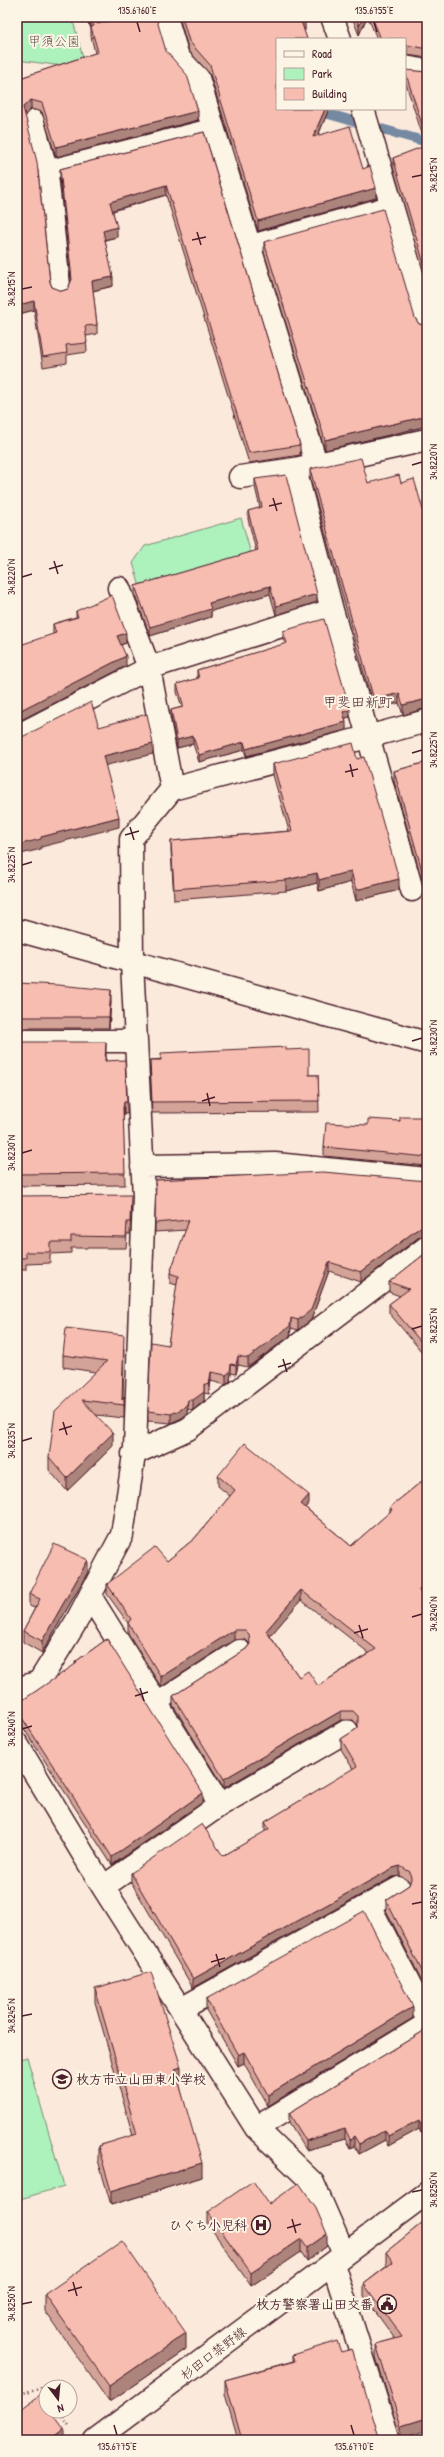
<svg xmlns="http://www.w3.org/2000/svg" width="444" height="2457" font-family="'Patrick Hand','Klee One',sans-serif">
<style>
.green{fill:#adf1bc;stroke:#7c8874}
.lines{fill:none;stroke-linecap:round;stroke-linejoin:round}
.stream{stroke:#7589a3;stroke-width:10}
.lane-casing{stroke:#4a1f2b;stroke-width:22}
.street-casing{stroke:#4a1f2b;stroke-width:25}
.secondary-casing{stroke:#4a1f2b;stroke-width:25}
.path{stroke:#4a1f2b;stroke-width:2.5;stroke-dasharray:1 3;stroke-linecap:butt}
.lane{stroke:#fcf5e5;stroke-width:19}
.street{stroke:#fcf5e5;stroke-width:22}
.secondary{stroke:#fcf5e5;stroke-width:22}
.wall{fill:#d4a398;stroke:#4a1f2b;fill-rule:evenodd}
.shaded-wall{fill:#ad847c;stroke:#4a1f2b}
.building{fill:#f7bdb1;stroke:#4a1f2b;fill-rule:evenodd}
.ticks{fill:none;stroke:#4a1f2b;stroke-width:1.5}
.labels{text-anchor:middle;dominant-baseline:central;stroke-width:4;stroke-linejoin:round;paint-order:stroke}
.park-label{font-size:13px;fill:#63544f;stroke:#fcf5e5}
.poi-label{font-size:13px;font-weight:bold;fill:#4a1f2b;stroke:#fcf5e5;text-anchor:end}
.street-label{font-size:13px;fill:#4a1f2b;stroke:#fcf5e5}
.neighbourhood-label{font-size:14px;fill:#4a1f2b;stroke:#fcf5e5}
.neatline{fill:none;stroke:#4a1f2b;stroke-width:1.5}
.ticks-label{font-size:10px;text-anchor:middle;fill:#4a1f2b}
</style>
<rect width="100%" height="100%" fill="#fbeadb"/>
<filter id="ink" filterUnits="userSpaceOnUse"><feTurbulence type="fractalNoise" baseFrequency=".025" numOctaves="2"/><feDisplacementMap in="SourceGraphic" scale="8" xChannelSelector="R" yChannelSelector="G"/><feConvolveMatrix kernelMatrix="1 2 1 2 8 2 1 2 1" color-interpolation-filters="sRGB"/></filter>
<g filter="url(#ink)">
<path class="green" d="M17,17H72L86,69L17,60Z
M241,518L251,554L140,587L133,563L145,546Z
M27,2057L64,2186L17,2200V2060Z"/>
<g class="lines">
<path class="stream" d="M311,109L427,142"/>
<g class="lane-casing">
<path id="lane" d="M100,23L118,17
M34,120L48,170L61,290
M48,170L213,128
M249,245L392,205
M156,1703L240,1649"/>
</g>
<g class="street-casing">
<path id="street" d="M166,17L178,57L198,78L316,463
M332,17L340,39
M405,67L427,71
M363,109L427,324
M295,469L332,610L412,890
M240,477L295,469L422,441
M119,588L149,668L172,789
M17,736L149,668L332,610
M17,1041H136
M142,1166L275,1164L427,1179
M133,1454L188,1429L427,1247
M90,1596L220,1805
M17,1689L39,1682L76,1622L122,1535L135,1448L144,1196L132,963L131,839L172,789L427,721
M17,1744L103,1887L256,2128L313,2183L344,2254
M103,1887L220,1805L347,1731
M369,1905L427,2018
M181,2009L399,1888
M256,2128L427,2024
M333,2264L389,2440"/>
</g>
<g class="secondary-casing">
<path id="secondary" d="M17,930L427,1043
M95,2440L427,2193"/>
</g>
<path class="path" d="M17,2395L42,2387L46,2393
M59,2411L70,2427"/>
<use href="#lane" class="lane"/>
<use href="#street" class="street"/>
<use href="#secondary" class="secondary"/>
</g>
<path class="wall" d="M87,17H92L91,19L98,24L166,51L198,120L56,157L42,112L31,109L25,115L50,282L52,287L62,291L68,289L71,281L60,178V169L204,132L300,445V455L249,463L166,195L113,211L117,237L105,240L113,286L93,291L97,325V334L86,336L87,352L67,355V363L43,367L34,310L19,314L17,305V79L95,53L91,36V19L89,25Z
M179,17H304L305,30L277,109H329L318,136L363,169L376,198L258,231L210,74L189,51Z
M352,17H367L359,35Z
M368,17H424V18L427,17V58L407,55H405V39H377Z
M405,70L427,72V284L393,167V158L426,146L405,81Z
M264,242L415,318L419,324L427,326V426L325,450L264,252Z
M310,469L368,483H401L423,510L427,509V708L403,715L399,703L374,710L310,478Z
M255,479L317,602L276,615L270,594L211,611V617L150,636L135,595V586L256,551L248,519V511L260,508L255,487Z
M76,611L126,643L121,645L126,666L53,634V624L76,617Z
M283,631L350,717L345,718L346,730L246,756L244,750L199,762L193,744L177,748L171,717V710L182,707L177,692V684L197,679V670L285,644L283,639Z
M357,759L399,890L356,901L351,882L319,891L317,883L286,891L174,900L171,851V841L289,831L273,775V764Z
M427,762V883L423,884L394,781V771Z
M17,983L111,1002L109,1028H17Z
M17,1042L106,1054V1061L127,1102V1114H124L123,1118L125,1185L17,1186Z
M286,1050L309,1075H318L319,1112L152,1113L150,1060Z
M427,1117V1166L324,1156V1147L368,1125Z
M156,1180L427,1181V1235H426L419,1237L361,1282L329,1271L311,1320L298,1330L291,1328L290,1336L248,1367L238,1365L236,1374L231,1373L230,1381L226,1385L211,1381L209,1394L204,1393V1401L193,1410L188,1409L187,1414L182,1418L171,1423L148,1421V1411L168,1345L177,1285L170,1283V1273L186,1230L155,1232Z
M17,1196L131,1207L130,1234H127L126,1248H71V1253L50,1254V1263L26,1264V1270H17Z
M427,1252V1358L389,1313V1304L400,1296L389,1292V1282Z
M124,1348L123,1399L124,1396V1418L96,1415L113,1446L67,1491L49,1470V1457L95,1372L63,1367V1355Z
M218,1476L309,1504L306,1508L351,1546L390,1512V1507L427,1477V1590L422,1595L427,1604V1991L386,1910V1900L409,1885L410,1883V1882L400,1876L393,1877L193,1988L131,1882V1873L223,1856L265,1832V1822L353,1769L341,1749V1739L358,1728V1725L353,1720H341L224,1788L173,1705V1696L246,1649L249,1645V1643L245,1639L234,1640L161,1687L128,1633V1623L107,1594V1584L167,1561L195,1538L230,1496L218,1486ZM301,1600L369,1653L318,1686L299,1677L270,1636Z
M88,1572L42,1653L23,1642V1631L35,1608L29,1606V1594Z
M107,1639L203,1802L112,1865L17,1718V1704L75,1665V1662Z
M95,1988L181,2081L179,2082L202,2177L111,2205L98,2160V2146L133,2136L95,2002Z
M206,1999L413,2018L268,2106L244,2063L238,2066L206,2010Z
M427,2029V2130L421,2133L419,2129L388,2146L385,2140L359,2154L354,2146L350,2148L345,2139L306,2150L289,2122V2113Z
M269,2204L327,2246L307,2261L301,2252L251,2286L208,2224V2212Z
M427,2219L401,2439L376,2357V2344L395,2339L364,2296V2284L387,2266L386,2264V2252Z
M45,2294L186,2349L109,2402L45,2311Z
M341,2352L380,2440H238L225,2394V2380L293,2361V2355Z"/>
<path class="shaded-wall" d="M89,17H92L89,25Z
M363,17H367L359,35V26Z
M305,20V30L301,31V21Z
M407,45V55H405V46Z
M31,100V109L23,117V107Z
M325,109H329L313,147V137Z
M198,111V120L56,157V147Z
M166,185V195L110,211V202Z
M376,188V198L258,231V221Z
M117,227V237L103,240V231Z
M113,277V286L92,291V281Z
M34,301V310L19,314V305Z
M427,416V426L325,450V440Z
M270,586V594L211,611V617L150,636V627L209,603Z
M317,594V602L276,615V606Z
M126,633V643L117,646V636Z
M126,656V666L17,722V712Z
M399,693V703L374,710V700Z
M427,699V708L403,715V705Z
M350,710V717L343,719V712Z
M346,722V730L246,756V749Z
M193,736V744L177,748V740Z
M244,742V750L199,762V755Z
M153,744V754L103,766V756Z
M119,817V827L41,847V849L17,855V845L41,837Z
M351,871V882L319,891V880Z
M317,873V883L286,891V880Z
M427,873V883L423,884V874Z
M399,879V890L356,901V890Z
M111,990V1002L109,1028V1017Z
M106,1042V1054L105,1072V1061Z
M124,1102V1114L123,1120V1108Z
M426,1225V1235L419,1237L361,1282V1272L419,1228Z
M329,1262V1271L311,1320L298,1330V1320Z
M291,1318V1328L290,1336L248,1367V1358Z
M238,1356V1365L236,1374V1365Z
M231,1364V1373L230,1381L226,1385V1375Z
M211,1372V1381L209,1394V1385Z
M204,1384V1401L193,1410V1400Z
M188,1400L187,1414L182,1418L171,1423V1414Z
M113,1433V1446L67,1491V1478Z
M309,1495V1504L301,1514V1504Z
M88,1560V1572L42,1653V1641Z
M427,1581V1590L423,1594L419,1599V1590L423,1584Z
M301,1590V1600L266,1641V1631Z
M234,1630V1640L161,1687V1677Z
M341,1711V1720L224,1788V1779Z
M203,1793V1802L112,1865V1857Z
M400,1866V1876L393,1877L193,1988V1979L393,1868Z
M413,2007V2018L268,2106V2095Z
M244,2052V2063L238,2066V2055Z
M181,2067V2081L175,2083V2069Z
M419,2120V2129L388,2146V2136Z
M427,2121V2130L421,2133V2124Z
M345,2129V2139L306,2150V2141Z
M385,2130V2140L359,2154V2144Z
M354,2136V2146L350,2148V2139Z
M202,2163V2177L111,2205V2191Z
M327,2234V2246L307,2261V2248Z
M301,2239V2252L251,2286V2273Z
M186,2333V2349L109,2402V2386Z
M427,2418V2430L401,2439V2426Z
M64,2429V2438L61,2440H49Z"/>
<path class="building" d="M123,17H156L166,51L187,75L198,111L56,147L42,103L31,100L23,107L37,162L50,282L52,287L62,291L68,289L72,279L60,169L204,132L300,445L249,453L166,185L110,202L117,227L103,231L113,277L92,281L97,325L85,326L87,343L66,345L67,353L43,357L34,301L19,305L17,296V79L98,52L91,27L94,26L91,19L98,24Z
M182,17H304L305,20L301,21L307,39H277V109H325L313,137L350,126L363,169L370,166L376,188L258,221L210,65L189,41Z
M356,17H363L359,26Z
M372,17H424V18L427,17V49L407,45L405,46V39H381Z
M405,70L427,72V140L405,71Z
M427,145V274L393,158Z
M383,209L415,318L419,324L427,326V416L325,440L264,242Z
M361,458L368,483L399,475L401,483L414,479L423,510L427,509V699L403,705L399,693L374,700L310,469Z
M286,475L317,594L276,606L270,586L209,603L211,609L150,627L135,586L258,550L248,511L262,507L255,479Z
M112,595L126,633L117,636L126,656L17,712V646L56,633L53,624L78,617L76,611Z
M324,619L350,710L343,712L346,722L246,749L244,742L199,755L193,736L177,740L171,710L183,707V704L177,684L199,678L197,670L287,643L283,631Z
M91,702L99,727L147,714L153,744L103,756L119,817L41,837V839L17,845V737H22Z
M353,743L357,759L364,757L399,879L356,890L351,871L319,880L317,873L286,880L174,889L171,841L292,831L273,764Z
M427,762V873L423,874L394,771Z
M17,983L58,985L111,990L109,1017H17Z
M17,1042H106L105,1061L125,1060L127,1102H124L123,1108L125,1173L17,1174Z
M286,1047V1050L309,1049V1075H318L319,1101L152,1102L150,1060H161V1053Z
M400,1117H427V1157L324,1147L326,1123L368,1125V1119L400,1121Z
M323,1172L427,1181V1226L426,1225L419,1228L361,1272L329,1262L311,1310L298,1320L291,1318L290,1326L248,1358L238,1356L236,1365L231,1364L230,1372L226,1375L211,1372L209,1385L204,1384V1392L193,1400H188L187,1404L182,1409L171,1414L148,1411L151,1342L168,1345L178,1276L170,1273L189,1220L155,1223L156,1180Z
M131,1195L130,1222H127L126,1237L71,1236V1242H50V1252H26V1258H17V1196Z
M427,1252V1349L389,1304L409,1289L389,1282Z
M66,1328L124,1335L122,1400L124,1396V1405L82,1400L113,1433L67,1478L49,1457L55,1411L107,1361L63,1355Z
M245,1443L309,1495L301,1504L351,1546L392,1510L390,1507L427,1477V1581L423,1584L419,1590L427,1604V1981L386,1900L409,1885L411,1879L410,1872L400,1866L393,1868L193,1979L131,1873L202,1824L223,1856L269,1829L265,1822L357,1766L341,1739L358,1728V1716L353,1711H341L224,1779L173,1696L246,1649L250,1644L249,1634L245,1630H234L161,1677L128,1623L131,1619L107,1584L155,1547L167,1561L195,1538L235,1490L218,1476ZM301,1590L376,1649L318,1686L308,1671L299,1677L266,1631Z
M54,1544L88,1560L42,1641L23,1631L40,1599L29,1594Z
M107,1639L203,1793L112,1857L17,1710V1704L77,1663L75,1662Z
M364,1911L413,2007L268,2095L244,2052L238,2055L206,1999Z
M151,1972L181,2067L175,2069L202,2163L111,2191L98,2146L137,2134L95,1988Z
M427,2029V2121L421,2124L419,2120L388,2136L385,2130L359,2144L354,2136L350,2139L345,2129L306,2141L289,2113Z
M253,2181L269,2204L299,2183L315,2206L327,2234L307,2248L301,2239L251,2273L208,2212Z
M427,2219V2418L401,2426L376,2344L402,2337L364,2284L393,2262L386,2252Z
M122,2241L186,2333L109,2386L45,2294Z
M337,2341L341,2352L352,2349L380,2440H242L225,2380L295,2361L293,2355Z
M40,2395L46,2403V2411H51L64,2429L49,2440H17V2412Z"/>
</g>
<path class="ticks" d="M137,22L140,32M374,22L377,32M412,177L422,175M197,232L201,245M192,240L206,237M22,289L32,287M412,465L422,462M273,498L277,511M269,506L282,503M54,561L58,574M49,569L63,565M22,577L32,574M412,753L422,750M350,764L353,777M345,772L358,769M130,827L134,840M125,835L139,831M22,865L32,862M412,1041L422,1038M207,1093L210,1106M202,1101L215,1097M22,1153L32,1150M412,1329L422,1326M283,1359L287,1372M278,1367L291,1363M63,1422L67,1435M59,1430L72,1426M22,1441L32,1438M412,1617L422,1614M359,1625L363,1638M354,1633L368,1629M140,1688L144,1701M135,1696L148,1692M22,1729L32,1726M412,1904L422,1902M216,1954L220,1967M211,1962L225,1958M22,2016L32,2014M412,2192L422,2190M292,2219L296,2233M287,2228L301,2224M73,2282L77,2296M68,2291L82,2287M22,2304L32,2302M114,2425L117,2435M351,2425L354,2435"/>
<defs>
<g id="school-ring" transform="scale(1)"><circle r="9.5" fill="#fcf5e5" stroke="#4a1f2b" stroke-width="1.5"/><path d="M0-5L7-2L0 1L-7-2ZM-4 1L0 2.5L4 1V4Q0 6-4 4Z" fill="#4a1f2b"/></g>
<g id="hospital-ring" transform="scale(1)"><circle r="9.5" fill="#fcf5e5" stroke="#4a1f2b" stroke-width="1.5"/><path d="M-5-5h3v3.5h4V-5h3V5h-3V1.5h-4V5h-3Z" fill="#4a1f2b"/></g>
<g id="civic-ring" transform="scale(1)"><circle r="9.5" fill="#fcf5e5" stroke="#4a1f2b" stroke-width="1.5"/><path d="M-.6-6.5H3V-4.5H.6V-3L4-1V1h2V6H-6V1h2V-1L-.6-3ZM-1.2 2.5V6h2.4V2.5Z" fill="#4a1f2b"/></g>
</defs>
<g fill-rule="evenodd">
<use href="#school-ring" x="62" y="2079"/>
<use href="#hospital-ring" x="261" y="2225"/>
<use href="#civic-ring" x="387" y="2304"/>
</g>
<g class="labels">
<g class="park-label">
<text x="54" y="41">甲須公園</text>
</g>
<g class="poi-label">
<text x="76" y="2079" text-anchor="start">枚方市立山田東小学校</text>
<text x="247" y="2225">ひぐち小児科</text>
<text x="373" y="2304">枚方警察署山田交番</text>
</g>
<g class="street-label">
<text transform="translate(213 2353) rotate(-37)">杉田口禁野線</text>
</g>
<g class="neighbourhood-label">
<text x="358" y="701">甲斐田新町</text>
</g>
</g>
<rect width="444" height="2457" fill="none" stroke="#fcf5e5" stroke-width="44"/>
<rect x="276" y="38" width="130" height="72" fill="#fcf5e5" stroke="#b59f9b"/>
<rect x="284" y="51" width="20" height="6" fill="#fcf5e5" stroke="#b59f9b"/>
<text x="312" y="58" font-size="12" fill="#4a1f2b">Road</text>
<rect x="284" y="68" width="20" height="12" fill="#adf1bc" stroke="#b59f9b"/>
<text x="312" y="78" font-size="12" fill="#4a1f2b">Park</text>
<rect x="284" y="88" width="20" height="12" fill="#f7bdb1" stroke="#b59f9b"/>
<text x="312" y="98" font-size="12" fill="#4a1f2b">Building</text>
<g transform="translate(58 2399) rotate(164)"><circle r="19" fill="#fcf5e5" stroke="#b59f9b"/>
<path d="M0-3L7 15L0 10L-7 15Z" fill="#4a1f2b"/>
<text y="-6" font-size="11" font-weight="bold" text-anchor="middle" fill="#4a1f2b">N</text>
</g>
<rect x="22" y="22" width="400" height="2413" class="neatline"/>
<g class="ticks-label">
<text x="137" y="14">135.6760°E</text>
<text x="374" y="14">135.6755°E</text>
<text transform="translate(433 175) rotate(-90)" y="4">34.8215°N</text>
<text transform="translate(11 289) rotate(-90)" y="4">34.8215°N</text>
<text transform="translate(433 462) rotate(-90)" y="4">34.8220°N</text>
<text transform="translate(11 577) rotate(-90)" y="4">34.8220°N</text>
<text transform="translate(433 750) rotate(-90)" y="4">34.8225°N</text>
<text transform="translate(11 865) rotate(-90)" y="4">34.8225°N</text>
<text transform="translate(433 1038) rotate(-90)" y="4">34.8230°N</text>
<text transform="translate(11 1153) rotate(-90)" y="4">34.8230°N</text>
<text transform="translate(433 1326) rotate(-90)" y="4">34.8235°N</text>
<text transform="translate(11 1441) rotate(-90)" y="4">34.8235°N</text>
<text transform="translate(433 1614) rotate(-90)" y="4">34.8240°N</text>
<text transform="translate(11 1729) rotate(-90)" y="4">34.8240°N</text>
<text transform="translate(433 1902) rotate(-90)" y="4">34.8245°N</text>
<text transform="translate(11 2016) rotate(-90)" y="4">34.8245°N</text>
<text transform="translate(433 2190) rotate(-90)" y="4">34.8250°N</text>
<text transform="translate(11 2304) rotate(-90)" y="4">34.8250°N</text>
<text x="117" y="2450">135.6775°E</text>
<text x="354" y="2450">135.6770°E</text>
</g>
</svg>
